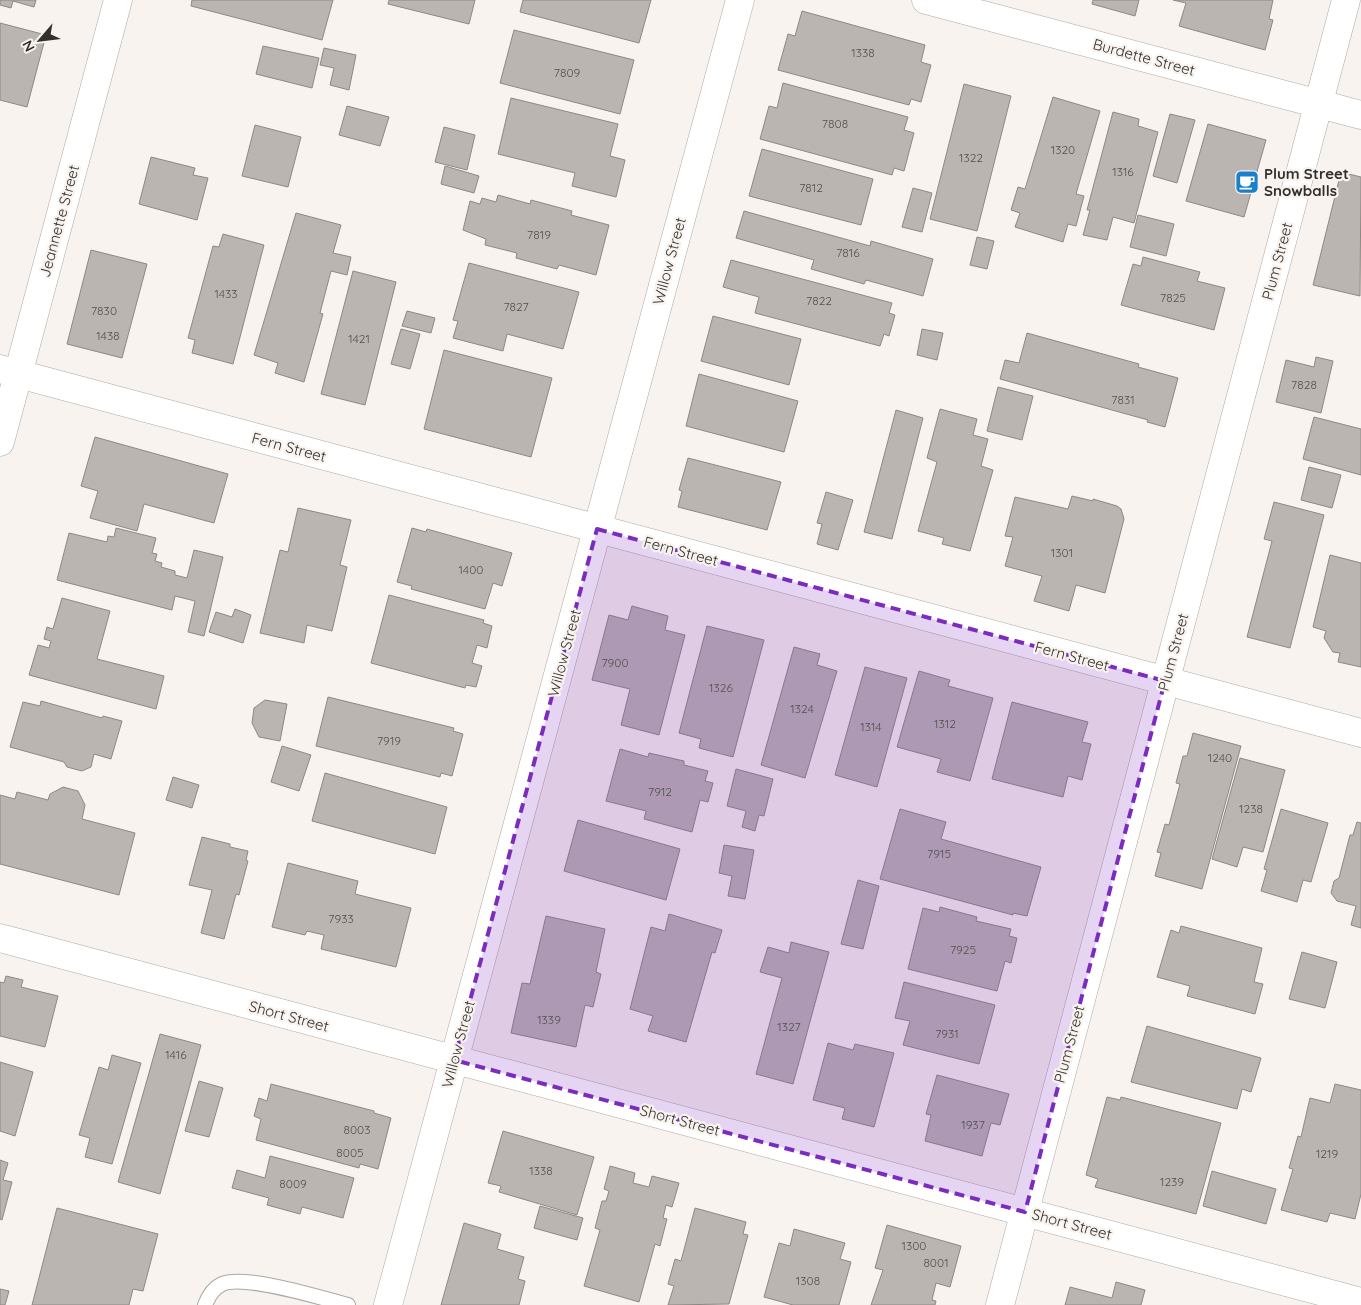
<svg xmlns="http://www.w3.org/2000/svg" width="1361" height="1305" font-family="Quicksand,sans-serif">
<style>
.building{fill:#bab5b1;stroke:#8d8883}
.lines{fill:none;stroke-linecap:round;stroke-linejoin:round}
.service-casing{stroke:#ada8a4;stroke-width:16}
.minor-casing{stroke:#ada8a4;stroke-width:29}
.service{stroke:#fff;stroke-width:14}
.minor{stroke:#fff;stroke-width:28}
.marked{fill:#7b2cbf;fill-opacity:0.2;stroke:#7b2cbf;stroke-width:4;stroke-dasharray:10 6;stroke-linejoin:round}
.labels{text-anchor:middle;dominant-baseline:central;stroke-width:4.5;stroke-linejoin:round;paint-order:stroke}
.number-label{font-size:12px;fill:#54514f}
.street-label{font-size:15px;fill:#32302e;stroke:#f8f3ee}
.poi-label{font-size:15px;font-weight:bold;fill:#32302e;stroke:#f8f3ee;text-anchor:start}
</style>
<rect width="100%" height="100%" fill="#f8f3ee"/>
<path class="building" d="M0,0H36L34,7L13,1L11,8L0,5Z
M192,0H333L322,40L191,6Z
M389,0H475L469,24L388,4Z
M523,0H651L639,43L520,12Z
M1093,0H1139L1135,16L1092,4Z
M1173,0H1273L1269,19L1273,20L1265,50L1179,26L1186,3Z
M802,11L925,45L921,62L931,65L921,102L911,99L909,105L778,70L788,34L795,36Z
M0,23L46,35L27,107L0,100Z
M514,30L634,60L620,114L500,83Z
M263,46L319,58L312,88L256,74Z
M324,48L356,55L349,90L330,85L334,68L320,65Z
M783,83L908,117L904,130L914,133L904,171L894,168L892,175L760,139L769,106L777,108Z
M964,84L1011,96L977,231L930,219Z
M1053,97L1100,111L1076,194L1084,196L1076,226L1068,224L1063,242L1015,227L1020,213L1011,210L1018,187L1025,189Z
M511,98L618,124L610,156L625,160L616,197L572,186L575,173L498,154Z
M347,106L389,117L380,146L339,135Z
M1113,112L1139,119L1138,126L1158,132L1134,223L1113,217L1107,240L1083,235L1090,210H1087Z
M1170,114L1195,120L1177,183L1153,176Z
M1208,124L1266,140L1244,217L1186,201Z
M255,125L301,137L288,187L242,176Z
M444,127L475,135L467,170L435,162Z
M762,149L873,179L861,225L749,196Z
M151,157L195,168L193,175L208,178L197,220L139,204Z
M445,166L479,176L474,193L441,184Z
M1341,172L1361,177L1360,296L1313,285Z
M913,188L932,193L922,232L902,227Z
M498,195L530,204L531,200L572,211L571,215L609,225L596,275L559,265L557,269L516,258L517,253L485,245L486,239L463,230L470,201L480,204L482,198L496,202Z
M744,211L870,246L871,241L933,259L923,296L866,280L864,284L811,269L814,260L736,238Z
M296,213L341,225L333,253L351,257L347,275L331,271L320,313L323,314L304,382L275,373L278,363L254,355Z
M1138,215L1174,224L1166,256L1130,247Z
M223,234L264,245L233,364L192,353L195,340L188,338L213,246L219,247Z
M977,237L994,241L987,269L970,265Z
M91,250L147,264L122,358L67,344Z
M1143,257L1200,272L1197,281L1225,288L1214,330L1121,305L1133,264L1141,266Z
M731,260L892,303L889,313L895,315L889,336L884,334L880,346L755,313L759,297L723,287Z
M469,263L579,292L563,349L507,334L503,351L453,338L458,321L453,320Z
M353,271L396,282L365,405L321,394Z
M407,311L435,318L431,333L402,326Z
M713,316L801,339L789,385L701,361Z
M401,329L420,334L410,369L391,364Z
M922,329L943,333L937,360L917,355Z
M1027,333L1139,364L1138,367L1178,378L1165,427L1147,422L1148,420L1000,379L1005,360L1019,363Z
M444,350L552,378L531,457L424,429Z
M1316,357L1333,361L1321,413L1276,402L1286,360L1314,367Z
M699,374L798,401L784,452L686,426Z
M998,387L1033,396L1022,440L987,431Z
M940,409L977,419L973,435L988,439L981,466L993,470L970,551L942,544L944,538L918,531L937,462L927,458Z
M896,410L923,418L892,539L864,532Z
M1314,417L1361,429V475L1303,459Z
M95,437L228,474L214,523L144,504L137,531L90,518L98,491L81,486Z
M688,458L781,482L767,530L678,507L682,491L679,490Z
M1309,467L1341,475L1332,508L1301,500Z
M826,492L853,500L838,550L817,544L822,524L817,523Z
M1072,496L1093,501V499L1117,506L1121,509L1124,519L1105,593L1076,585L1069,611L1034,601L1042,576L1005,566L1013,537L1005,536L1015,497L1068,509Z
M1274,502L1324,515L1290,648L1247,637L1272,541L1264,539Z
M298,508L351,520L340,565L347,567L332,631L307,625L304,643L260,633L280,550L288,552Z
M116,528L156,538L152,553L157,554L155,561L162,563L161,567L175,571V575L187,578L194,550L223,557L204,636L188,632L195,601L175,596L172,610L57,580L69,533L107,542L108,536L114,537Z
M412,528L426,532L427,529L512,553L502,586L493,583L485,609L411,589L412,586L397,582Z
M1330,555L1361,563V667L1338,662L1340,653L1333,652L1324,638L1326,631L1313,627Z
M389,595L484,620L483,623L492,626L487,648L477,645L472,663L482,666L476,687L466,685L465,688L371,663Z
M62,598L110,611L97,659L164,676L156,709L29,675L38,645L49,648L51,641L44,639L47,627L53,629Z
M632,606L668,616L665,630L685,635L659,735L621,725L630,689L592,680L609,615L628,620Z
M235,609L251,615L243,643L209,632L216,612L232,617Z
M707,626L764,640L733,757L699,748L701,739L679,733Z
M794,647L820,654L817,665L837,671L805,778L761,765Z
M865,667L907,678L877,787L835,775Z
M919,671L950,680L948,686L993,698L970,781L937,772L941,759L897,747Z
M328,697L454,728L453,731L463,734L452,776L441,773L440,777L316,746Z
M265,700L287,704L280,741L259,737L252,723L254,708Z
M41,701L102,718L103,716L122,721L111,759L94,754L91,767L82,771L67,767L64,762L10,747L23,702L40,706Z
M1012,702L1088,722L1082,742L1091,744L1082,780L1068,776L1063,797L992,779Z
M1193,733L1241,746L1202,889L1155,876L1161,853L1157,852L1165,824L1169,825L1180,784L1176,783L1183,756H1187Z
M282,746L311,755L299,791L271,782Z
M620,749L648,757L649,753L684,761V765L708,771L705,781L713,783L708,802L700,800L692,832L644,819L646,811L606,801Z
M1240,758L1285,770L1263,852L1243,847L1237,867L1212,859Z
M736,769L773,779L764,816L759,815L755,831L742,827L746,811L727,806Z
M325,773L447,807L435,854L312,821Z
M173,777L199,785L192,808L166,800Z
M63,787L78,791L85,805L82,819L135,833L119,895L0,864V795L15,799L17,792L48,800L50,794Z
M900,809L946,822L941,839L1041,867L1027,916L1013,913V915L880,879Z
M1281,809L1328,823L1311,882L1303,880L1297,902L1261,891L1267,870L1264,869Z
M578,820L680,849L666,900L564,871Z
M1357,822L1361,823V928L1351,925L1356,906L1337,901L1331,893L1334,881L1339,878L1350,835H1353Z
M202,837L230,844V847L248,851L246,860L248,861L239,895L236,894L224,939L201,933L212,890L189,885Z
M724,845L754,850L745,899L728,896L732,876L719,873Z
M288,863L358,881L355,894L411,908L396,967L321,949L324,935L307,931L305,935L272,927Z
M858,880L879,886L863,949L841,944Z
M940,907L977,917L976,921L1011,929L1009,936L1017,938L1011,963L1005,961L997,991L908,969L923,908L939,912Z
M669,914L722,930L715,953L712,952L686,1042L648,1031L653,1016L630,1009L651,927L665,931Z
M546,916L605,929L596,972L601,974L593,1007L585,1005L576,1047L511,1033L522,983L530,984Z
M1181,926L1262,948L1254,982L1263,984L1255,1014L1187,996L1190,986L1157,977L1171,930L1179,933Z
M791,942L829,952L793,1084L756,1074L782,978L760,972L768,947L789,953Z
M1302,952L1337,962L1325,1008L1289,999Z
M6,976L23,980L21,987L58,996L45,1047L0,1036V982L4,983Z
M904,982L995,1005L979,1064L903,1045L910,1021L895,1018Z
M1147,1026L1261,1058L1251,1092L1242,1089L1237,1109L1131,1082Z
M160,1034L201,1045L160,1194L118,1182Z
M828,1043L853,1050L855,1044L894,1053L874,1127L842,1119L845,1108L813,1100Z
M112,1055L141,1063L112,1164L85,1157L90,1138L79,1135L99,1067L108,1070Z
M0,1062L33,1072L15,1136L0,1131Z
M937,1075L1009,1094L1000,1125L991,1123L982,1156L925,1141L931,1115L926,1114Z
M199,1081L223,1088L209,1137L185,1131Z
M271,1084L374,1111V1113L391,1118L378,1169L360,1164L359,1168L256,1140L261,1119L254,1116L259,1098L267,1101Z
M1335,1084L1361,1090V1194L1355,1219L1330,1213L1327,1222L1281,1210L1293,1169L1289,1168L1298,1136L1301,1137L1310,1098L1330,1103Z
M1107,1097L1120,1100L1121,1097L1221,1123L1196,1214L1095,1187L1098,1179L1086,1175Z
M503,1131L594,1157L577,1215L499,1192L501,1186L488,1183Z
M270,1156L354,1178L343,1218L302,1207L300,1214L267,1205L269,1198L232,1188L237,1170L265,1178Z
M0,1160L8,1163L3,1180L12,1182L2,1220L0,1219Z
M610,1166L635,1173L633,1183L649,1187L652,1176L679,1183L672,1207L666,1205L663,1218L667,1219L660,1246L655,1244L639,1302L584,1286L600,1230L595,1228L602,1201H606L609,1191L604,1189Z
M1212,1171L1276,1189L1266,1224L1203,1206Z
M540,1206L583,1218L577,1240L534,1228Z
M57,1208L158,1234L143,1291L133,1289L129,1305H32Z
M695,1208L746,1222L743,1234L748,1235L729,1304L668,1305L674,1286L668,1284L675,1259L681,1261Z
M464,1223L501,1234L497,1249L524,1257L518,1279L525,1281L519,1305H441Z
M887,1225L961,1246L950,1287L936,1283L932,1300L936,1301L935,1305H871L883,1270L875,1268Z
M794,1229L845,1243L840,1259L851,1262L839,1305H793L764,1297L779,1243L790,1246Z
M1116,1282L1145,1290L1141,1305H1065L1070,1287L1112,1298Z
M0,1289L9,1291L5,1305H0Z"/>
<g class="lines">
<g class="service-casing">
<path id="service" d="M205,1305C208,1297 214,1288 222,1284C244,1274 322,1298 348,1305"/>
</g>
<g class="minor-casing">
<path id="minor" d="M926,0L1361,115
M0,369L1361,733
M0,442L118,0
M0,938L1361,1302
M388,1305L740,0
M1000,1305L1346,0"/>
</g>
<use href="#service" class="service"/>
<use href="#minor" class="minor"/>
</g>
<path class="marked" d="M597,529L1165,681L1025,1212L454,1060Z"/>
<defs>
<g id="cafe-square" transform="scale(1.25)"><rect x="-9" y="-9" width="18" height="18" rx="4" fill="#1b80cb" stroke="#f8f3ee"/><path d="M-5.5-4.5H6V0H3Q3 3.5 0 3.5H-2.5Q-5.5 3.5-5.5 0ZM3-3.2v2h1.7v-2ZM-6 4.5H4V6H-6Z" fill="#fff"/></g>
</defs>
<g fill-rule="evenodd">
<use href="#cafe-square" x="1247" y="182"/>
</g>
<g class="labels">
<g class="number-label">
<text x="863" y="52">1338</text>
<text x="567" y="72">7809</text>
<text x="835" y="123">7808</text>
<text x="1063" y="149">1320</text>
<text x="971" y="157">1322</text>
<text x="1123" y="171">1316</text>
<text x="811" y="187">7812</text>
<text x="539" y="234">7819</text>
<text x="848" y="252">7816</text>
<text x="226" y="293">1433</text>
<text x="1173" y="297">7825</text>
<text x="819" y="300">7822</text>
<text x="516" y="306">7827</text>
<text x="104" y="310">7830</text>
<text x="108" y="335">1438</text>
<text x="359" y="338">1421</text>
<text x="1304" y="384">7828</text>
<text x="1123" y="399">7831</text>
<text x="1062" y="552">1301</text>
<text x="471" y="569">1400</text>
<text x="615" y="662">7900</text>
<text x="721" y="687">1326</text>
<text x="802" y="708">1324</text>
<text x="945" y="723">1312</text>
<text x="871" y="726">1314</text>
<text x="389" y="740">7919</text>
<text x="1220" y="757">1240</text>
<text x="660" y="791">7912</text>
<text x="1251" y="808">1238</text>
<text x="939" y="853">7915</text>
<text x="341" y="918">7933</text>
<text x="963" y="949">7925</text>
<text x="549" y="1019">1339</text>
<text x="789" y="1026">1327</text>
<text x="947" y="1033">7931</text>
<text x="176" y="1054">1416</text>
<text x="973" y="1124">1937</text>
<text x="357" y="1129">8003</text>
<text x="350" y="1152">8005</text>
<text x="1327" y="1153">1219</text>
<text x="541" y="1170">1338</text>
<text x="1172" y="1181">1239</text>
<text x="293" y="1183">8009</text>
<text x="914" y="1245">1300</text>
<text x="936" y="1262">8001</text>
<text x="808" y="1280">1308</text>
</g>
<g class="street-label">
<text transform="translate(1144 57) rotate(15)">Burdette Street</text>
<text transform="translate(59 221) rotate(-75)">Jeannette Street</text>
<text transform="translate(669 261) rotate(-75)">Willow Street</text>
<text transform="translate(1277 261) rotate(-75)">Plum Street</text>
<text transform="translate(289 447) rotate(15)">Fern Street</text>
<text transform="translate(681 551) rotate(15)">Fern Street</text>
<text transform="translate(1173 652) rotate(-75)">Plum Street</text>
<text transform="translate(564 653) rotate(-75)">Willow Street</text>
<text transform="translate(1072 656) rotate(15)">Fern Street</text>
<text transform="translate(289 1016) rotate(15)">Short Street</text>
<text transform="translate(458 1044) rotate(-75)">Willow Street</text>
<text transform="translate(1069 1044) rotate(-75)">Plum Street</text>
<text transform="translate(680 1120) rotate(15)">Short Street</text>
<text transform="translate(1072 1224) rotate(15)">Short Street</text>
</g>
<g class="poi-label">
<text x="1264" y="173">Plum Street<tspan x="1264" dy="17">Snowballs</tspan></text>
</g>
</g>
<g transform="translate(40 40) rotate(242)" stroke="#f8f3ee" stroke-width="4" paint-order="stroke">
<path d="M0-4L9 19L0 12L-9 19Z" fill="#32302e"/>
<text y="-8" font-size="14" font-weight="bold" text-anchor="middle" fill="#32302e">N</text>
</g>
</svg>
